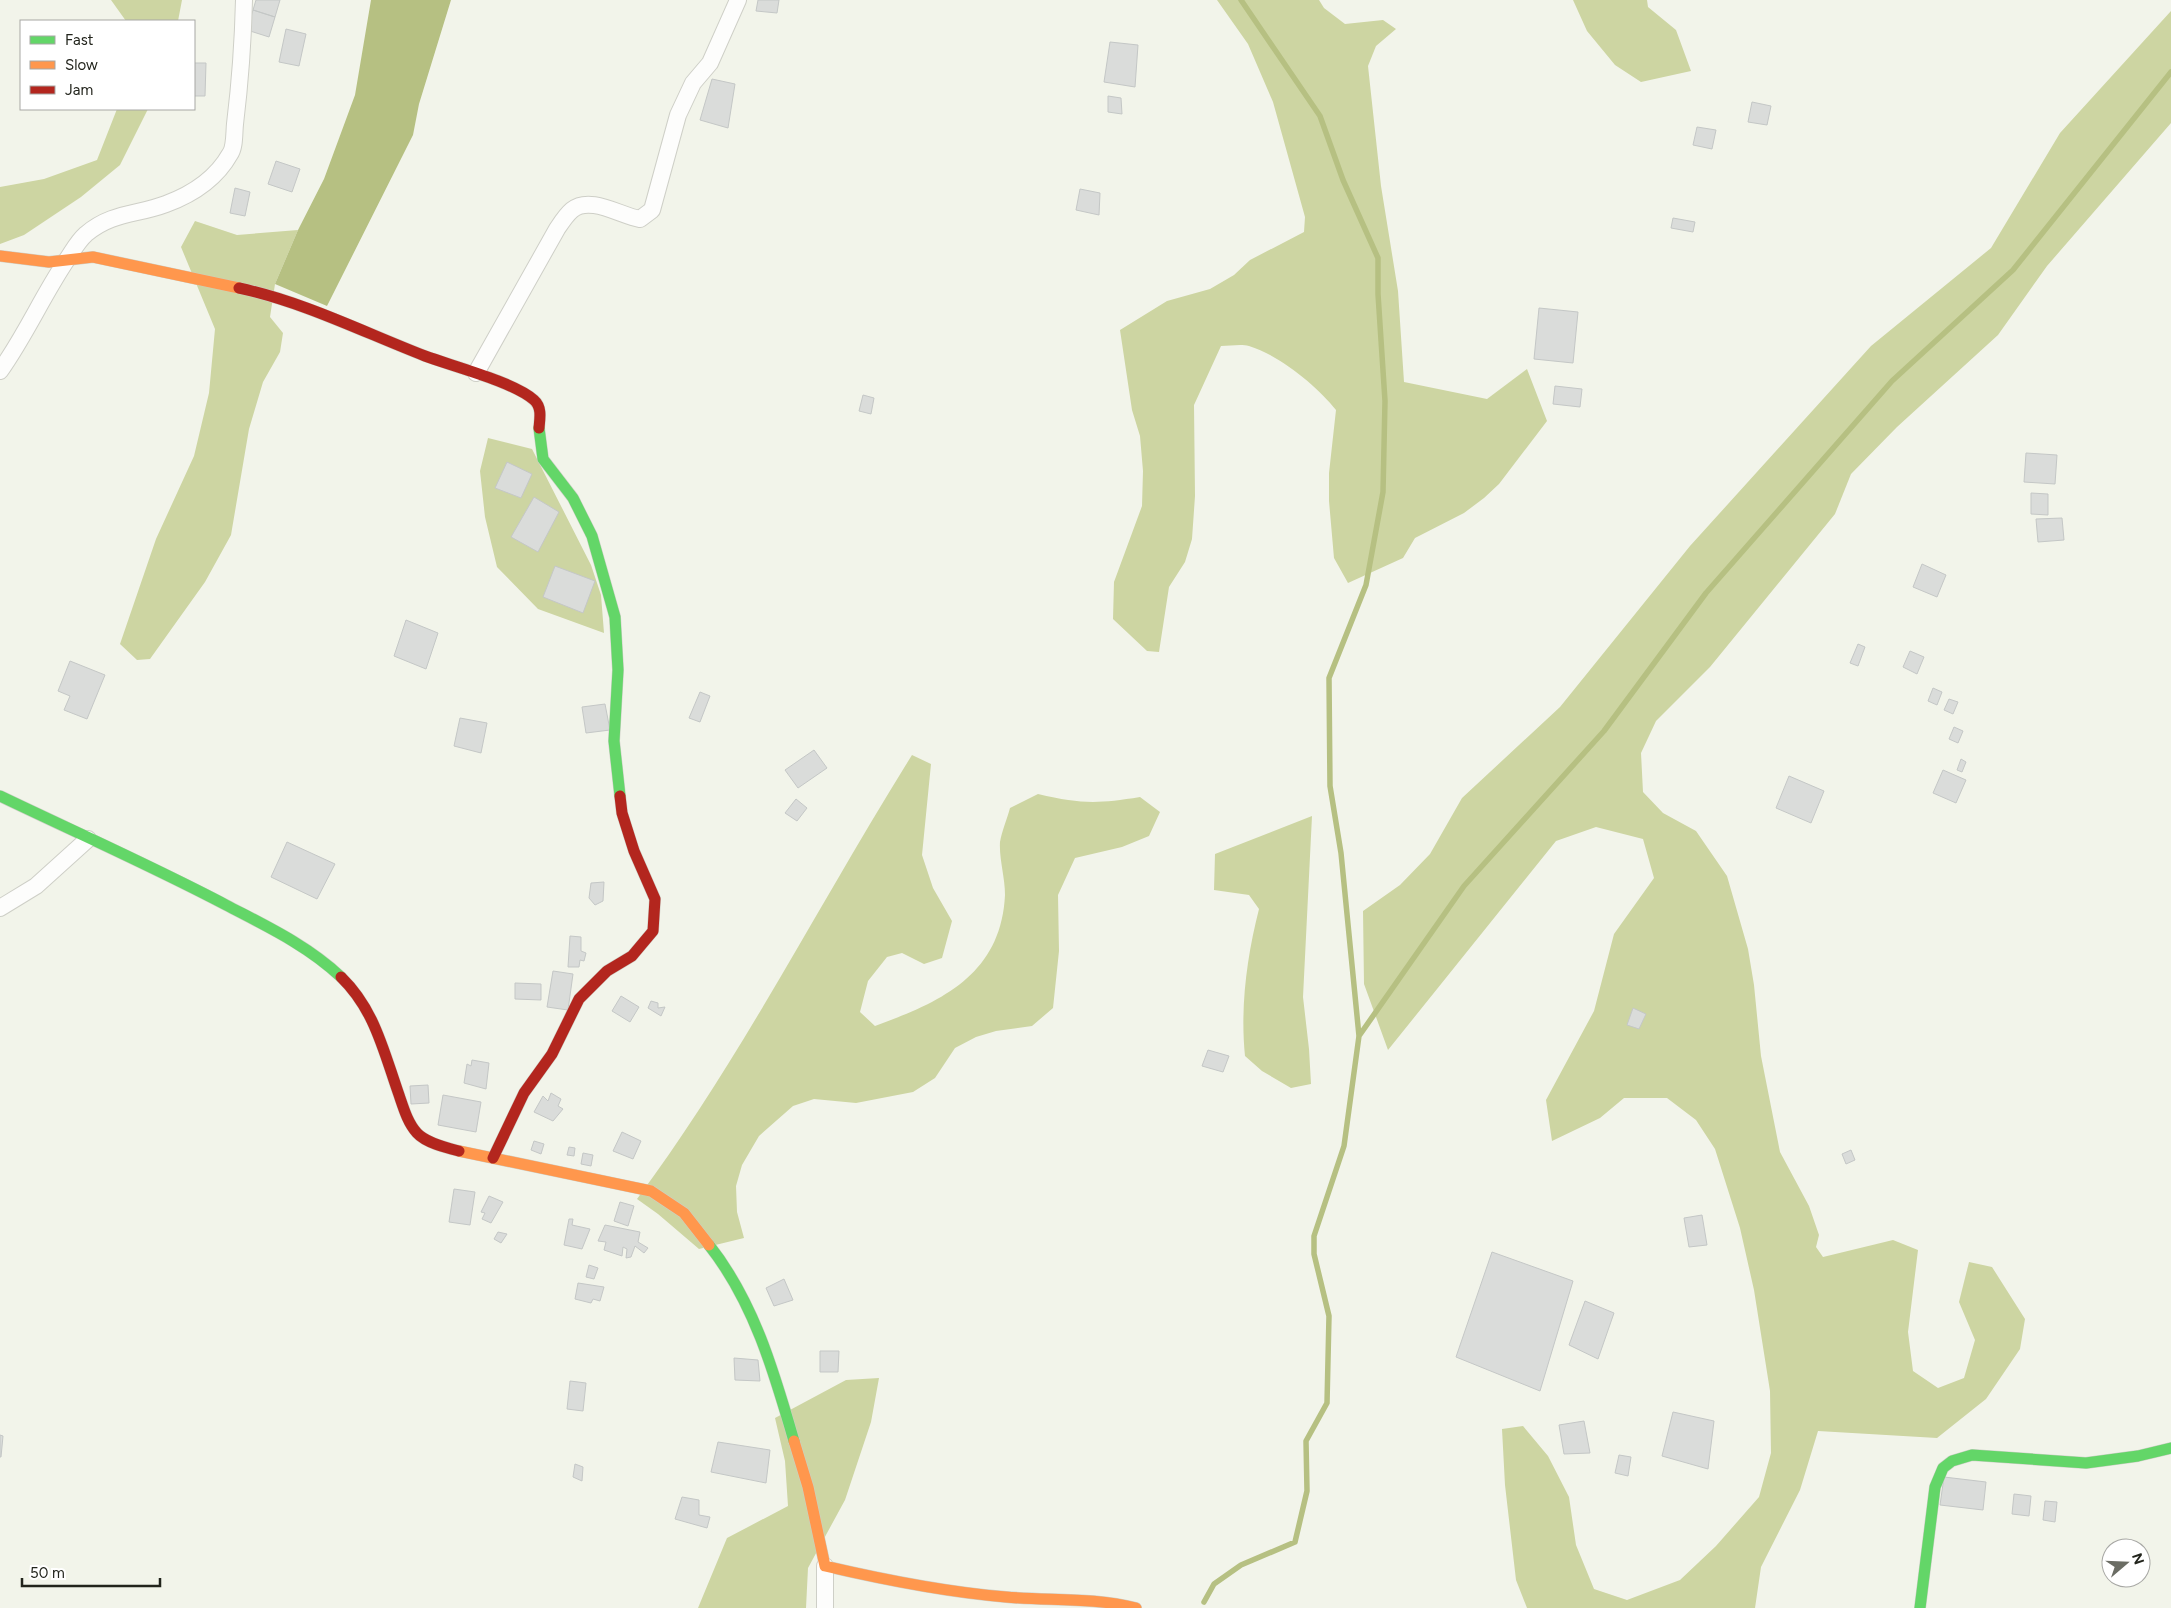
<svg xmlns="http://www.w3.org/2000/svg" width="2171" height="1608" font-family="Figtree,sans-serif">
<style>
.forest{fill:#cdd5a2}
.water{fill:#b6c082}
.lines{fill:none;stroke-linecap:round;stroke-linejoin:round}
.stream{stroke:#b6c082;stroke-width:5.5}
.building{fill:#dadcda;stroke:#c4c7c6}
.street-casing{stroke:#cecfc7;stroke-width:18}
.fast-casing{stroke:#cecfc7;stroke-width:12}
.slow-casing{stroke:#cecfc7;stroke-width:12}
.jam-casing{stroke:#cecfc7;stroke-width:12}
.street{stroke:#fdfdfc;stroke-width:16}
.fast{stroke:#63d668;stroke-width:11}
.slow{stroke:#ff974d;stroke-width:11}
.jam{stroke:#b3261e;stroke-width:11}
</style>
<rect width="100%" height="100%" fill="#f2f4ea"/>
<path class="forest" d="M111,0H182L178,21H126Z
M1217,0H1319L1324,8L1345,24L1383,20L1396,29L1376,46L1368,66L1381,186L1398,291L1404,382L1487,399L1527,369L1547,421L1499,484L1484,498L1464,513L1415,538L1403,558L1348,583L1334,558L1329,501V473L1336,410C1317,386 1279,355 1249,346C1241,344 1230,346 1221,346L1194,405L1195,496L1192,539L1185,562L1169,587L1159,652L1147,651L1113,619L1114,582L1142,506L1143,471L1140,436L1132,410L1120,330L1167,301L1210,289L1234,275L1250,260L1304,232L1305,217L1273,102L1248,44Z
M1573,0H1647L1648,7L1676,30L1691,71L1641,82L1615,65L1587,31Z
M2171,11V123L2047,266L1998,335L1897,427L1851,474L1835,514L1710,667L1656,721L1641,753L1643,792L1663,813L1696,831L1727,876L1748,949L1754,985L1761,1056L1780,1152L1809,1206L1819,1235L1816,1247L1823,1257L1893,1240L1918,1250L1908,1332L1913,1371L1938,1388L1964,1378L1975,1340L1959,1302L1969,1262L1992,1267L2025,1319L2020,1349L1986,1399L1937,1438L1818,1431L1800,1490L1761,1567L1755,1608H1527L1516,1580L1505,1485L1502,1429L1523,1426L1548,1456L1569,1497L1576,1545L1594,1589L1627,1600L1680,1580L1716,1546L1759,1497L1771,1453L1770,1391L1754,1290L1740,1228L1715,1149L1696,1120L1667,1098H1624L1600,1118L1552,1141L1546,1100L1594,1011L1614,934L1654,878L1643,839L1596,827L1556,841L1388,1050L1364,984L1363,911L1400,885L1430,854L1462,798L1560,707L1690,546L1871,346L1991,248L2060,133Z
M117,109H148L120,165L81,197L24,235L0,244V187L44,179L97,160Z
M195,221L237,235L298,230L275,284L270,317L283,333L280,352L263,382L249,429L231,535L205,582L150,659L137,660L120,644L156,539L194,456L209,393L215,329L181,247Z
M488,438L532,449L591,565L601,595L604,633L538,609L497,567L485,517L480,471Z
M912,755L931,764L922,855L933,888L952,921L942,958L924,964L902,953L887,957L868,981L860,1012L875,1026C941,1002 1001,975 1005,895C1005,877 999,859 1000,842C1002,831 1007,819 1010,808L1038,794C1081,804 1097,804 1140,797L1160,812L1149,836L1122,847L1075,858L1058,895L1059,951L1053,1008L1032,1026L996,1031L976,1037L955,1048L935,1078L913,1092L856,1103L814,1099L793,1106L759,1136L742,1165L736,1186L737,1212L744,1238L699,1249L658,1214L637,1199C741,1059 820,902 912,755Z
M1312,816L1303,997L1309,1049L1311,1084L1291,1088L1262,1071L1245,1056C1240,1007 1247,956 1259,909L1249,895L1214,890L1215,854Z
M879,1378L871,1422L845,1500L808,1568L806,1608H698L727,1538L788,1506L785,1461L775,1418L846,1380Z"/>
<path class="water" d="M371,0H451L419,104L413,135L327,306L275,284L298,230L324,179L355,95Z"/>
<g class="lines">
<path class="stream" d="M1359,1036L1464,886L1604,731L1706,593L1892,381L2013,270L2171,72
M1204,1602L1214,1584L1241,1565L1295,1542L1307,1491L1306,1441L1327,1403L1329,1316L1314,1254V1236L1344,1146L1359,1036L1341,853L1330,786L1329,678L1366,585L1383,492L1385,401L1378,294V258L1343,180L1320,116L1241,0"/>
</g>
<path class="building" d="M256,0H280L275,17L253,10Z
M758,0H779L777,13L756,11Z
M253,10L275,17L269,37L247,30Z
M286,29L306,34L299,66L279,62Z
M1110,42L1138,45L1135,87L1104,82Z
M194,63H206L205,96H194Z
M712,79L735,84L728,128L700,120Z
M1108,96L1121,98L1122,114L1108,112Z
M1752,102L1771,106L1767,125L1748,122Z
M1697,127L1716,130L1712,149L1693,145Z
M276,161L300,169L292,192L268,184Z
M235,188L250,192L245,216L230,213Z
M1080,189L1100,193L1099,215L1076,210Z
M1673,218L1695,222L1693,232L1671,228Z
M1539,308L1578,312L1573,363L1534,359Z
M1555,386L1582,389L1580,407L1553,404Z
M863,395L874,398L871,414L859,411Z
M2026,453L2057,455L2055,484L2024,482Z
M507,462L532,474L521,498L495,488Z
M2031,493L2048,494V515L2031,514Z
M534,497L559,512L538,552L511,537Z
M2062,518L2064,540L2038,542L2036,519Z
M1922,564L1946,575L1937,597L1913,587Z
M555,566L595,581L583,613L543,597Z
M406,620L438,633L426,669L394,656Z
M1858,644L1865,647L1858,666L1850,663Z
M1910,651L1924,657L1917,674L1903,667Z
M70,661L105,675L87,719L64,710L70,696L58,691Z
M1933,688L1942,692L1937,705L1928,701Z
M700,692L710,696L700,722L689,718Z
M1949,699L1958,702L1953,714L1944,710Z
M605,704L610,730L586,733L582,707Z
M460,718L487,723L481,753L454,746Z
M1954,727L1963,731L1958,743L1949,739Z
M814,750L827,768L798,788L785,770Z
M1961,759L1966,762L1962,772L1957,770Z
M1943,770L1966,780L1956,803L1933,793Z
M1789,776L1824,791L1811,823L1776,808Z
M796,799L807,808L797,821L785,813Z
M287,842L335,864L317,899L271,877Z
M604,882L603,901L595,905L589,898L591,883Z
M570,936L581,937V951L586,953L584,961L580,960L579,967H568Z
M553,971L573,974L568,1010L547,1007Z
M515,983L541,984V1000L515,999Z
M621,996L639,1007L630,1022L612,1011Z
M651,1001L658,1003V1008L665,1007L661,1016L648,1008Z
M1633,1008L1646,1014L1639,1029L1627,1025Z
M1208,1050L1229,1056L1223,1072L1202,1066Z
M472,1060L489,1063L486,1089L464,1083L467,1064L471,1066Z
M428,1085L429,1103L411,1104L410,1086Z
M551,1093L561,1099L558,1106L563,1109L553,1121L534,1112L543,1096L548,1101Z
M443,1095L481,1102L476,1132L438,1125Z
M622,1132L641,1141L633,1159L613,1151Z
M534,1141L544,1144L541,1154L531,1150Z
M569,1147L575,1148L574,1156L567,1155Z
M1851,1150L1855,1160L1846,1164L1842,1154Z
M583,1153L593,1155L591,1166L581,1164Z
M454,1189L475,1192L470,1225L449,1222Z
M489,1196L503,1202L491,1223L482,1219L485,1213L481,1212Z
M620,1202L634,1206L628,1226L614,1221Z
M1702,1215L1707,1245L1689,1247L1684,1218Z
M569,1219H573L572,1225L590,1229L582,1249L564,1245Z
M605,1225L640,1232L638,1242L648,1248L644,1253L635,1246L631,1257L626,1258L627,1249L623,1247L622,1256L604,1250L606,1242L598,1241Z
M498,1232L507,1234L501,1243L494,1239Z
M1492,1252L1573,1281L1540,1391L1456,1357Z
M589,1265L598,1268L594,1279L586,1277Z
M784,1279L793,1300L774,1306L766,1288Z
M578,1283L604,1287L600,1301L593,1299L591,1303L575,1299Z
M1585,1301L1614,1313L1598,1359L1569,1345Z
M820,1351H839L838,1372H820Z
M734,1358L758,1360L760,1381L735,1380Z
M570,1381L586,1383L583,1411L567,1409Z
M1673,1412L1714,1421L1708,1469L1662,1456Z
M1584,1421L1590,1453L1564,1454L1559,1425Z
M0,1435L3,1436L1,1457H0Z
M718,1442L770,1450L766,1483L711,1472Z
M1619,1455L1631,1457L1628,1476L1615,1473Z
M575,1464L583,1467L582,1481L573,1477Z
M1944,1477L1986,1482L1983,1510L1940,1505Z
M2014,1494L2031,1496L2029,1516L2012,1514Z
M682,1497L699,1500V1515L710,1517L707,1528L675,1519Z
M2045,1501L2057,1502L2055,1522L2043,1520Z"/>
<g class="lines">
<g class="street-casing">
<path id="street" d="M0,371C25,336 42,297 66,261C73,251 77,242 86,234C112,212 137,215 166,204C193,194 216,179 230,154C235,147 234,133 235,124C240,83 243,42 244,0
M476,373L557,229C561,223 566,215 572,210C590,195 621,216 640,219L652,210L678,115L693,83L710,63L738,0
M0,908L36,886L88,839
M825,1608V1566"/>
</g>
<g class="fast-casing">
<path id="fast" d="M539,428L543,459L573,498L592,536L615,617L618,670L614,741L620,796
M0,796C75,832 152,866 226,905C266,926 307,945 341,977
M709,1245C754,1302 774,1372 794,1441
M1920,1608L1935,1487L1943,1468L1952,1461L1972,1455L2086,1463L2138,1456L2171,1448"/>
</g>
<g class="slow-casing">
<path id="slow" d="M0,256L49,262L93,257L239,288
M459,1151L651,1191L684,1213L709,1245
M794,1441L808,1487L825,1566C885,1580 945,1592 1006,1597C1050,1601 1093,1597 1136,1608"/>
</g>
<g class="jam-casing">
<path id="jam" d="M239,288C304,302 363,332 425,356C452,366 514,382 534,400C542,407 540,418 539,428
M341,977C374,1009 383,1049 398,1092C403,1106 407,1122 417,1133C426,1143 447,1148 459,1151
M493,1158L524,1093L552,1054L579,999L607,971L632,956L653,931L655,899L634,851L622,813L620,796"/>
</g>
<use href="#street" class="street"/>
<use href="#fast" class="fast"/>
<use href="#slow" class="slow"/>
<use href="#jam" class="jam"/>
</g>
<rect x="20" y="20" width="175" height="90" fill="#ffffff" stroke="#a7a7a4"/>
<rect x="30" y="36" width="25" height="8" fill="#63d668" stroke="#a7a7a4"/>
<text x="65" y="45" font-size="15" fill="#22241c">Fast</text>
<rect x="30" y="61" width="25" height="8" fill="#ff974d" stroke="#a7a7a4"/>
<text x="65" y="70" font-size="15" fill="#22241c">Slow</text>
<rect x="30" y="86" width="25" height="8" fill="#b3261e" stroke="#a7a7a4"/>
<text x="65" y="95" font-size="15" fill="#22241c">Jam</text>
<g transform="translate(2126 1563) rotate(71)"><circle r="24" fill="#ffffff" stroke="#a7a7a4"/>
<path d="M0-4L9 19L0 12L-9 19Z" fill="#6b6d64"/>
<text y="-8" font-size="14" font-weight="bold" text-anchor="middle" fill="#22241c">N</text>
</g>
<path d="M22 1578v8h138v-8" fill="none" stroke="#22241c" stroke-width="2.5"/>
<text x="30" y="1578" font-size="15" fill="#22241c" stroke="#ffffff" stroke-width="4" paint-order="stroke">50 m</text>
</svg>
